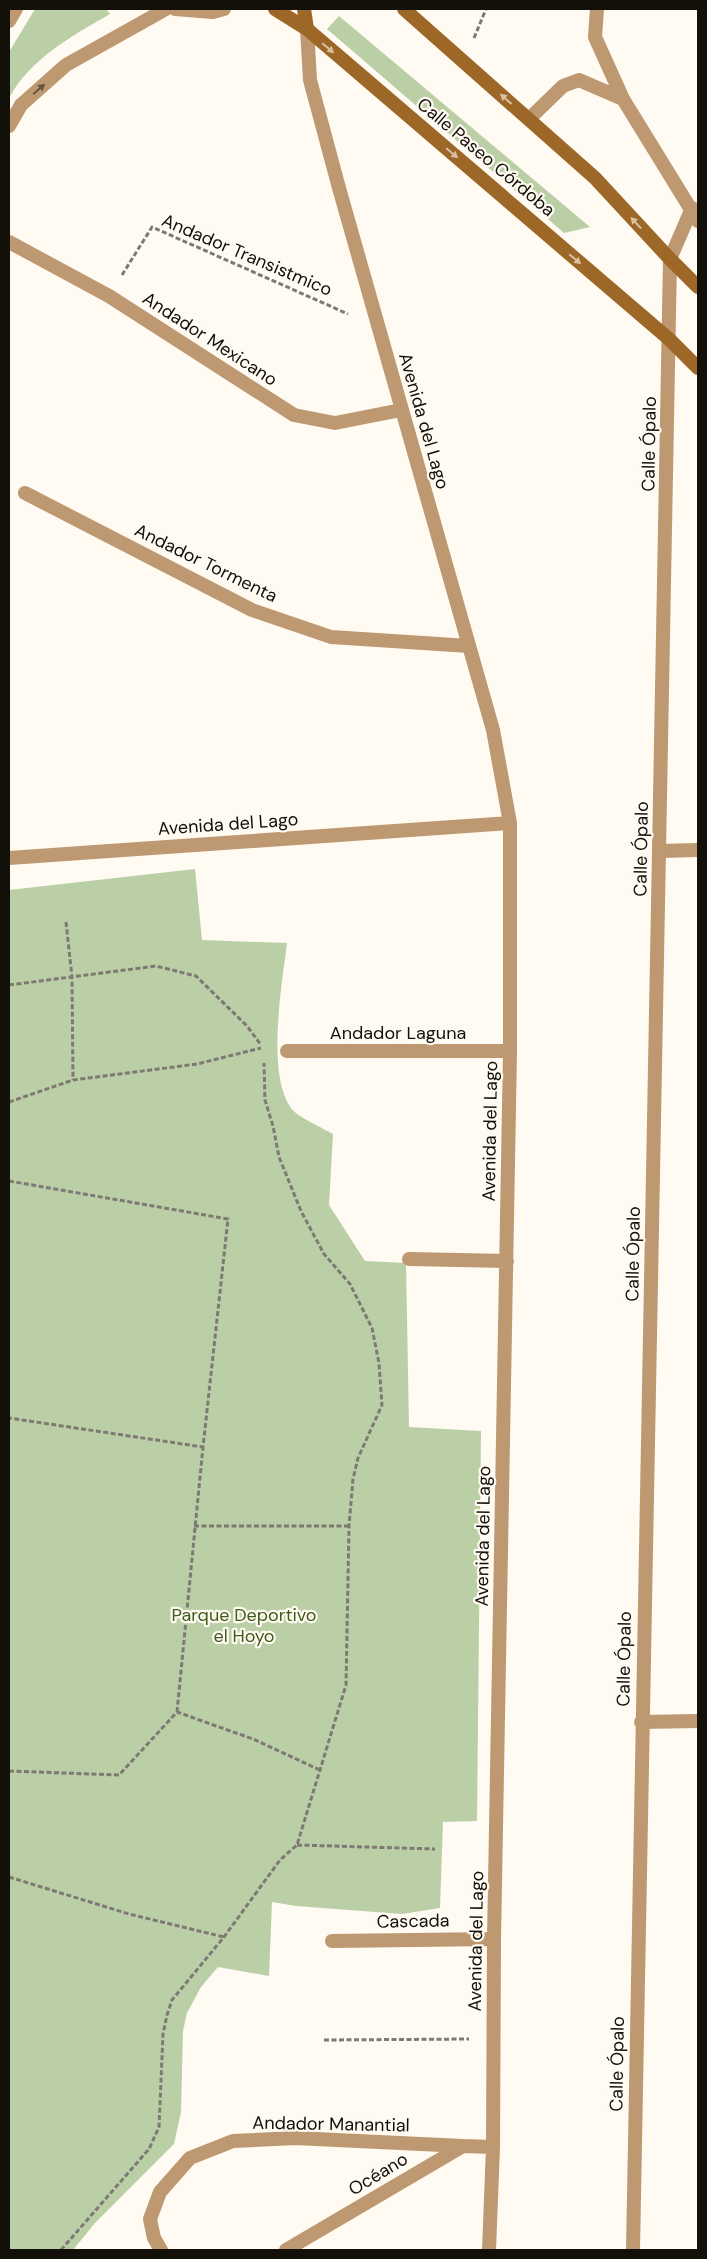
<svg xmlns="http://www.w3.org/2000/svg" width="707" height="2259" font-family="'DM Sans',sans-serif">
<style>
.green{fill:#bbcfa7}
.lines{fill:none;stroke-linecap:round;stroke-linejoin:round}
.path{stroke:#7e7973;stroke-width:3;stroke-dasharray:5 2.5;stroke-linecap:butt}
.pedestrian{stroke:#bd9871;stroke-width:14}
.minor{stroke:#bd9871;stroke-width:14}
.tertiary{stroke:#bd9871;stroke-width:14}
.secondary{stroke:#9d6827;stroke-width:14}
.oneway{fill:#d8c0a1}
.oneway2{fill:#68543d}
.labels{text-anchor:middle;dominant-baseline:central;stroke-width:4.5;stroke-linejoin:round;paint-order:stroke}
.street-label{font-size:18px;fill:#130f09;stroke:#fffaf2}
.park-label{font-size:18px;fill:#405c1a;stroke:#fffaf2}
</style>
<rect width="100%" height="100%" fill="#fffaf2"/>
<path class="green" d="M35,9H106L110,14C72,36 31,58 9,98V52Z
M339,16L590,227L564,233L327,29Z
M195,869L202,940L287,943C282,985 266,1073 291,1108C297,1117 323,1128 333,1134L329,1205L365,1261L406,1263L409,1427L481,1431L477,1821L443,1822L440,1908L402,1914L296,1906L272,1902L269,1976L218,1967L201,1987L187,2013L183,2031L181,2112L174,2144L95,2223L73,2250H9V890Z"/>
<g class="lines">
<path class="path" d="M474,38L486,9
M122,275L152,227L348,314
M66,922L72,977L73,1080
M9,985L156,966L196,976L247,1026L261,1045
M9,1102L73,1080L197,1064L261,1048
M9,1181L228,1219L203,1447L9,1418
M194,1526H349
M177,1712L203,1447
M9,1771L119,1775L177,1712L253,1739L320,1770
M297,1845L435,1849
M9,1877L129,1914L224,1937
M324,2040L469,2039
M61,2250L149,2149L159,2127L163,2034L167,2015L172,2000L224,1937L280,1860L297,1845L346,1685L349,1526L353,1479L358,1458L382,1405L379,1363L372,1328L350,1284L324,1254L301,1211L279,1157L273,1126L265,1100L264,1063"/>
<path class="pedestrian" d="M660,851L698,850"/>
<path class="minor" d="M597,9L595,37L623,99L698,221
M307,29L310,80L339,188L493,730L510,823V1051L494,1939L493,2147L489,2250
M529,119L563,86L579,80L623,99
M9,242L109,296L294,415L335,423L401,410
M670,259L692,208
M25,493L252,610L331,637L469,646
M9,858L510,823
M287,1051H510
M409,1259L507,1261
M641,1722L698,1721
M332,1941L494,1939
M161,2250L154,2238L150,2219L160,2192L190,2158L233,2141L295,2138L463,2146
M286,2250L463,2146L493,2147"/>
<path class="tertiary" d="M175,9L213,12L224,9
M9,21L16,9
M9,126L21,105L66,65L166,9
M633,2250L670,259"/>
<path class="secondary" d="M275,9L307,29L669,339L698,368
M304,9L307,29
M404,9L595,178L670,259L698,287"/>
</g>
<defs><path id="oneway-solid" d="M-6-.8H1V-3.2L6.5 0L1 3.2V.8H-6Z" transform="scale(1.25)"/></defs>
<g class="oneway">
<use href="#oneway-solid" transform="translate(328 48) rotate(40)"/>
<use href="#oneway-solid" transform="translate(506 99) rotate(-138)"/>
<use href="#oneway-solid" transform="translate(452 153) rotate(40)"/>
<use href="#oneway-solid" transform="translate(636 223) rotate(-133)"/>
<use href="#oneway-solid" transform="translate(575 259) rotate(40)"/>
</g>
<use class="oneway2" href="#oneway-solid" transform="translate(39 89) rotate(-41)"/>
<g class="labels">
<g class="street-label">
<text transform="translate(486 157) rotate(40)">Calle Paseo Córdoba</text>
<text transform="translate(247 255) rotate(23)">Andador Transistmico</text>
<text transform="translate(210 339) rotate(33)">Andador Mexicano</text>
<text transform="translate(424 421) rotate(74)">Avenida del Lago</text>
<text transform="translate(649 444) rotate(-89)">Calle Ópalo</text>
<text transform="translate(206 563) rotate(26)">Andador Tormenta</text>
<text transform="translate(228 824) rotate(-4)">Avenida del Lago</text>
<text transform="translate(641 849) rotate(-89)">Calle Ópalo</text>
<text x="398" y="1033">Andador Laguna</text>
<text transform="translate(490 1131) rotate(-89)">Avenida del Lago</text>
<text transform="translate(633 1254) rotate(-89)">Calle Ópalo</text>
<text transform="translate(483 1536) rotate(-89)">Avenida del Lago</text>
<text transform="translate(624 1659) rotate(-89)">Calle Ópalo</text>
<text transform="translate(413 1921) rotate(-1)">Cascada</text>
<text transform="translate(476 1941) rotate(-89)">Avenida del Lago</text>
<text transform="translate(617 2064) rotate(-89)">Calle Ópalo</text>
<text transform="translate(331 2124) rotate(1)">Andador Manantial</text>
<text transform="translate(378 2174) rotate(-31)">Océano</text>
</g>
<g class="park-label">
<text x="244" y="1615">Parque Deportivo<tspan x="244" dy="21">el Hoyo</tspan></text>
</g>
</g>
<rect width="707" height="2259" fill="none" stroke="#130f09" stroke-width="20"/>
</svg>
